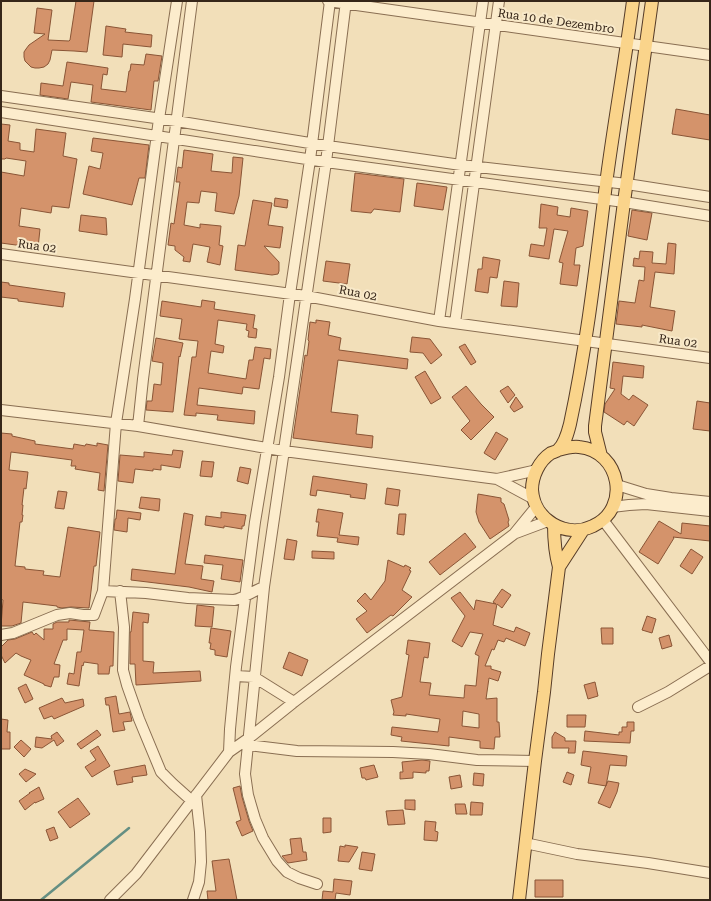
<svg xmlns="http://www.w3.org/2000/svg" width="711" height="901" font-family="'Roboto Serif',serif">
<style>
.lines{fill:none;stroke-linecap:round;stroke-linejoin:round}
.stream{stroke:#658f83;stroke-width:2.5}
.building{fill:#d4936b;stroke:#8a5536;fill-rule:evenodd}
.minor-casing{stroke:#896e52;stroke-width:12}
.major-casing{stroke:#563c28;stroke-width:14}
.minor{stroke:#fceccc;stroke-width:10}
.major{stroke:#fad48b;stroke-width:12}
.labels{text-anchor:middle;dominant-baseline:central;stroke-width:4;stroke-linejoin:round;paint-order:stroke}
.street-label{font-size:12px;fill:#362619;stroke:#f8e9c9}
</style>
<rect width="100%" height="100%" fill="#f2dfb9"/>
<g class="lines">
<path class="stream" d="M41,900L129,828"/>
</g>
<path class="building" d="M76,1H94L87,52L74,51L52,50L50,60L48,64L44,67L39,68H35L31,67L25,61L24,57V52L26,49L29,45L45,34L34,33L37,8L52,10L48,40L69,41L70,40Z
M106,26L126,29L125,32L152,35L151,47L123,44L122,57L103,55Z
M146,54L162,56L158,81H154L151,110L91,102L93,85L71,82L68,99L40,95L41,83L63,86L67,62L108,68L107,75L103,74L101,89L126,92L129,71H130L131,64L144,65Z
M676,109L710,115V140L672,134Z
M1,124L10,125L8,141L20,143V150L34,152L36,129L66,133L63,156L77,159L69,208L52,206L51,213L21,208L19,226L40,229L38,248L1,243V172L24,176L26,161L6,158L5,159H1Z
M93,138L149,145L145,178H139L132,205L83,194L89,166L100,169L103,153L91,151Z
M184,150L213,154L211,171L232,173L233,157L243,158L239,196L234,214L215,211L217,193L201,191L199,203L187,202L184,225L200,228V224L221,226L219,245L223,246L220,265L207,262L210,247L193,244L190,262L183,261L184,257L175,250V246L168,245L171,223L174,224L180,182H176L178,167L182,168Z
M355,173L404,179L400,212L374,209L371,213L351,211Z
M417,183L447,187L443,210L414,206Z
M275,198L288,200L287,208L274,206Z
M253,200L272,203L268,225L283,227L280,248L264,246L279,262V271L278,274L272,275L235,270L238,245L245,246Z
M541,204L558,207L557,215L570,217L571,208L588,211L583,246L576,248L574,265H580L577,286L560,284L563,263L559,262L568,231L554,229L549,259L529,256L531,244L544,246L547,228H539Z
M632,210L652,213L647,240L628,236Z
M81,215L106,218L107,235L79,231Z
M668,243L676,244L674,274L655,272L650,307L675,311L672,331L642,325V327L616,324L619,301L635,303L639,280L644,281L645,267L633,266L634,258L639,259L640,251L653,252L652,263L666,264Z
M483,257L500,260L497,278L490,277L488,293L475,291L478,269H482Z
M326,261L350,264L347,284L323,281Z
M504,281L519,283L517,307L501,306Z
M1,282L9,283V285L65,293L63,307L18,301V299L1,297Z
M202,300L215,302L214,309L255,315L253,328L257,329L256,338L248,337L249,331L246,330L247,324L218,320L215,344L224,346L223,353L211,351L208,373L246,379L249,360H253L255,347L271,349L270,359L264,358L259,389L243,387L242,394L199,388L197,405L255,411L254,424L217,420L218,415L196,413V416L184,415L192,357H196L198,341L179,339L182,319L160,316L162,301L201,307Z
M316,320L330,322L328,335L341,338L339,350L408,359L407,369L338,360L331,412L358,415L356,434L373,436L372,448L293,438L305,355L307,356L309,341L308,340L310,322L316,323Z
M412,337L430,339L442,355L431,364L423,353L410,352Z
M156,338L183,343L180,357L179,356L173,412L146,410L147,401H152L154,384L161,385L163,363L152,361Z
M465,344L476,362L471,365L459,347Z
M613,362L644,366L643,378L623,376L621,394L629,400L633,395L648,405L634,426L627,421L624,425L604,412L605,404L615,389L610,388Z
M425,371L441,398L431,404L415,377Z
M466,386L481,404L494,417L471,440L461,430L470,421L452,397Z
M508,386L515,395L508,403L500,391Z
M516,397L523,407L514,412L510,407Z
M697,401L710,403V431L693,429Z
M496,432L508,439L495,460L484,453Z
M1,433L12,434V436L35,441V444L73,449L74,444L85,446L86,444L97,446V443L108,445L104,491L98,490L100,473L75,469L76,466H71L72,460L11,452L9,470L28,472L26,489L24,488L22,505H23L22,515H23L22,522H20L15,566L25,567V569L44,571L43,575L60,577L68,527L100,532L96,566H94L89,608L71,607L62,608L57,607V606L23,602L21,623L12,626H1L3,600L1,599Z
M173,450L183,451L180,468L161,465V470L153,469V471L135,469L133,483L118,481L120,455L144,457V452L172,455Z
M202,461L214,462L212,477L200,476Z
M240,467L251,469L248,484L237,481Z
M313,476L367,484L365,499L350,497L351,495L317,490L316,496L310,495Z
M387,488L400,490L398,506L385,504Z
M58,491L67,492L64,509L55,508Z
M478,494L501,498V502L504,504L509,520L508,522L509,526L490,539L479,522L476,512Z
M141,497L160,499L159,511L139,508Z
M318,509L343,513L339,535L359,537L358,545L337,542L338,538L317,536L319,522H316Z
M117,510L141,513L140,520L128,518L127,532L114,530L115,519H116Z
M221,512L246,515L244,526H242V529L224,526V528L205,525L206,516L221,518Z
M184,513L193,515L185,564L203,566L201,579L214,581L212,592L189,587L131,580L132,569L175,574Z
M399,514H406L404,535L397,534Z
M659,521L681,534L682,523L710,526V541L673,537L674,538L658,564L639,552Z
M465,533L476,547L440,575L429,562Z
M287,539L297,541L294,560L284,559Z
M691,549L703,557L692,574L680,566Z
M312,551L334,552V559L312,558Z
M205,555L243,560L240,582L221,579L223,565L204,563Z
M388,560L404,567L405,565L411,568L409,570L411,571L402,590L412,597L393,616L391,615L367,633L356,619L367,611L357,601L365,593L371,600L385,581Z
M502,589L511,595L502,608L497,604L493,625L514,632L516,627L530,633L525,646L506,638L504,642L498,640L494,650L492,649L485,666H491V669L501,672L498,681L489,678L486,699L497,698V722H499L500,737H495L494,749L480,748V741L449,737V746L401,741L402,737L391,735L392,727L438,732L440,719L406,714V716L393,715L394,712L391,700L402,697L409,655L406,654L408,640L430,643L428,658L424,657L420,682L431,683L429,695L464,698L465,685L476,686L479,656L475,654L483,634L470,632L462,647L452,641L465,616L451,598L460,592L474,610L476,600L496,604L493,602ZM463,711L479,714V728L462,726Z
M197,605L214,607L212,627L195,626Z
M133,612L149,614L148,623L143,622V661L154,662L153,673L200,671L201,681L136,685L135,664H130V632H131Z
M647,616L656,619L652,633L642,630Z
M69,620L90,622L89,630L114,632L113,666H110L109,674H98V664L84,662L83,666L82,665L79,686L67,684L69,673L74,674L77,652H81L84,630L67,629V640H63L54,664L60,665L59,677H54L51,687L44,685V684L24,675L31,660L21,656L16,653L5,663L1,655V647L8,640L15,639L32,632L34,635L36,633L44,640V629H53V624L57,622H69Z
M211,628L231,631L227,657L215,655V650L210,649L211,643H209Z
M601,628H613V644H602Z
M669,635L672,646L662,649L659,638Z
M289,652L308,660L302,676L283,668Z
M595,682L598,696L588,699L584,685Z
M26,684L33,699L25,703L18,688Z
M116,696L119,714L130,712L132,721L123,722L125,730L113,732L109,705H106L105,698Z
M62,698L65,703L83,699L84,706L54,719L52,716L44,719L39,708Z
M567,715H586L585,727H567Z
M1,719L8,720L7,732H10V749H1Z
M627,722H634V731H631L630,743L584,741L585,731L619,735V732H622V727H627Z
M97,730L101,735L81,749L77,744Z
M57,732L64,741L57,746L54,740L42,748L35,747L36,737L52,739L51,736Z
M555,732L565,738V741H576L575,753H568L569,748H552V737Z
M21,740L31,749L24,757L14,747Z
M98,746L110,766L92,777L85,767L96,760L90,751Z
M583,751L627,756L626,766L610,765L606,786L588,783L591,767L581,765Z
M422,760L430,761L429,771H426V773L413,772V778L400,779V772H403L402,762Z
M145,765L147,775L132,777L133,782L117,785L114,771Z
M374,765L378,777L366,780L365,778H362L360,768Z
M25,769L36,774L26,782L19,774Z
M567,772L574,775L571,785L563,782Z
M474,773L484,774L483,786L473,785Z
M460,775L462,787L451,789L449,777Z
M608,781L619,783L617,792L610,808L598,803Z
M240,786L242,797L249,821L253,831L242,836L236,822L241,820L233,788Z
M39,787L44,799L35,803V802L25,810L19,801L30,793H29Z
M78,798L90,814L70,828L58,812Z
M405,800H415V810L405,809Z
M471,802L483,803L482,815H470Z
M455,804H465L467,814H456Z
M403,810L405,824L388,825L386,811Z
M323,818H331V832L323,833Z
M425,821L436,822L435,831L438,832L437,841L424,840Z
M54,827L58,838L50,841L46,830Z
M301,838L303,852H306L307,860L288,863L282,856L292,854L290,839Z
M345,845L358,847L349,862L338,861L340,846L345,847Z
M362,852L375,854L372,871L359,869Z
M229,859L237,900H208L207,891H216L212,861Z
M334,879L352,881L350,895L336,893L335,900H322L323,891L333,892Z
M535,880H563V897H535Z"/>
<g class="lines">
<g class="minor-casing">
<path id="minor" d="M328,1L710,55
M1,96L176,121L328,146L461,165L627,184L710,197
M1,112L326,162L624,202L710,216
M1,254L306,296L439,321L710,358
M439,321L483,1
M455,323L499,1
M1,410L138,426L284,451L497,479L537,470
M138,426L143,379L192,1
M497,479L534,499
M617,485L646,494L671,498L710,502
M612,507L629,505L646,504L710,511
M603,520L710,661
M516,533L548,521
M103,591L146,593L188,598L234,600C244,598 253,591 264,587
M120,591L124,627L123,670L127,685L139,719L161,772L173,784L192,801
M1,635L13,633L57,615L70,613L83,615H94L103,591L116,423L135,299L159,119L177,1
M236,676L254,677L294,702
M638,707L668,692L710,666
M248,745L297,751L393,752L429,754L477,760L535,761
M229,752L230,729L236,667L255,522L279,377L290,294L310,160L330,1
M525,843L577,854L648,863L710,873
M317,884L299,878L287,872L277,861L263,838L255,819L248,795L245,774L264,587L326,162L346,1
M110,900L136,874L229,752L249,738L294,702L514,534L536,507
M193,900L199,882L201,862L200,832L196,795"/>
</g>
<g class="major-casing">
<path id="major" d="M558,450C565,448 572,446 579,447C621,451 631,509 593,526C566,539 534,520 532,490C532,476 539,461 551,453C553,452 556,452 558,450C565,444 568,432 570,424C587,345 596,264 606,184C614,123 625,62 633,1
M601,456L595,432V426L624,202L652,1
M559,567L583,530
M519,900L535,761L544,692L548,654L559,567C555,553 554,540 554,525"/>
</g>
<use href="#minor" class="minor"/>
<use href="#major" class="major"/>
</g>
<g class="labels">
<g class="street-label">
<text transform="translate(556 21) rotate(8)">Rua 10 de Dezembro</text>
<text transform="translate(37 246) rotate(8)">Rua 02</text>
<text transform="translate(358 293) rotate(11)">Rua 02</text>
<text transform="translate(678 341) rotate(8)">Rua 02</text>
</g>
</g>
<rect width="711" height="901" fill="none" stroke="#362619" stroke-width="4"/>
</svg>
